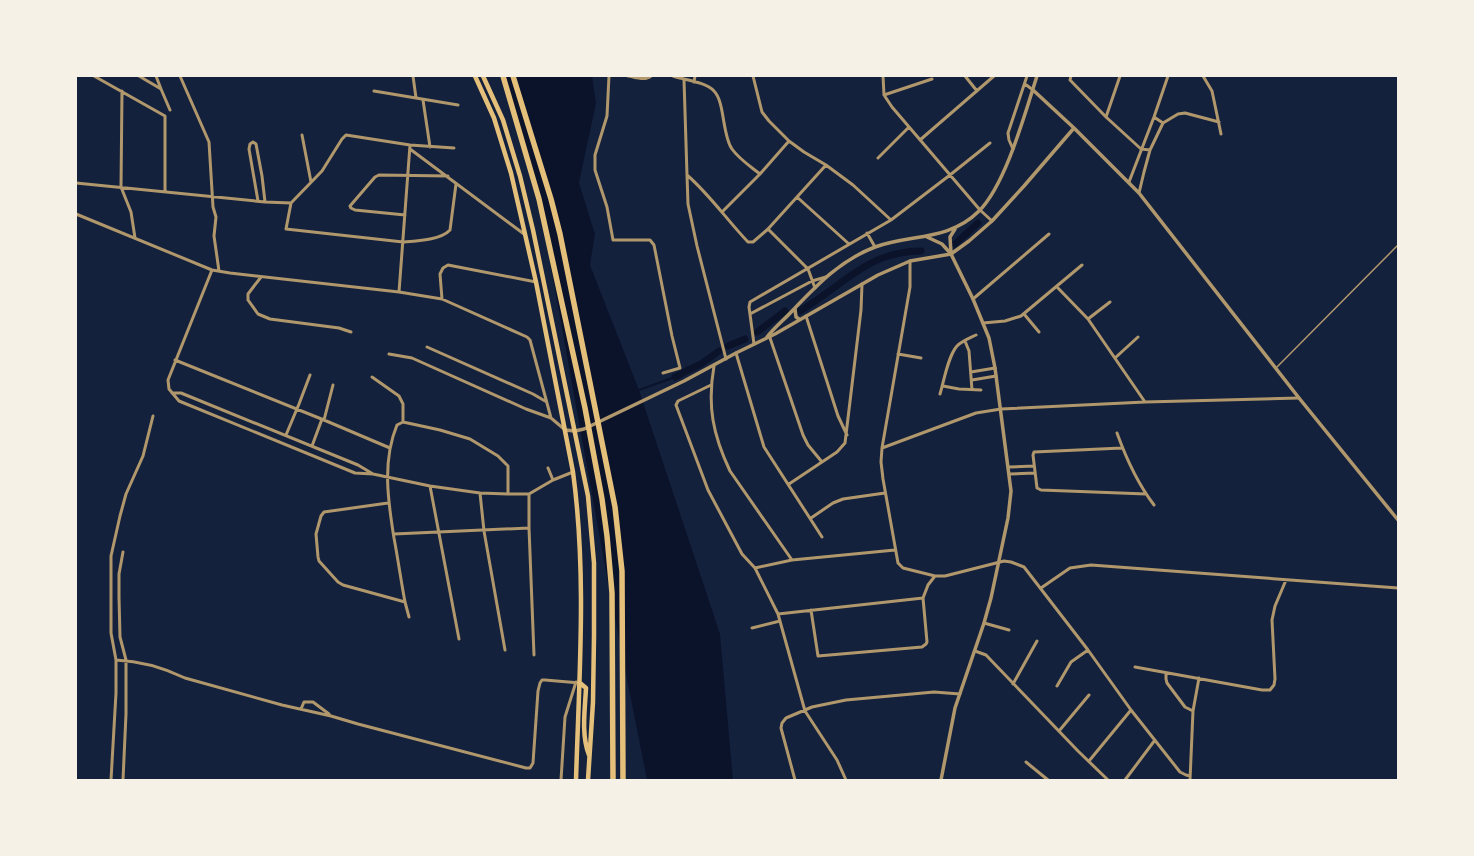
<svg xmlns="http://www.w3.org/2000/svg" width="1474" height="856" font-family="'PT Sans Narrow',sans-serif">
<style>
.water{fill:#0b132b}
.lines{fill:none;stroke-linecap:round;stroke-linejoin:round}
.stream{stroke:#0b132b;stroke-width:2}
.canal{stroke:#0b132b;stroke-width:7}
.service{stroke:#b1986c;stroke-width:1.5}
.minor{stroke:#b1986c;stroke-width:3}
.tertiary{stroke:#b1986c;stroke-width:3.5}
.primary{stroke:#e5c07b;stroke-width:4.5}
.motorway{stroke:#e5c07b;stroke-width:5.5}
</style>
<rect width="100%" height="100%" fill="#14213d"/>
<path class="water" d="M501,76H592L596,103L579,183L595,234L590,265L639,390L720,634L733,780H647L608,583L539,201Z"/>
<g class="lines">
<path class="stream" d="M639,390L675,377"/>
<path class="canal" d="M955,244L978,223
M800,311C843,286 867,251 921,251
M757,332L785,311
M728,346L745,339
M684,372L701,364L719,351
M675,377L681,374"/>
<path class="service" d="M1277,367L1398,245"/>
<path class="minor" d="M94,76L165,116V192
M139,76L161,89L170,110
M156,76L161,89
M180,76L209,142L213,207L216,217L214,236L219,271
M413,76L416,98
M609,76L607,116L595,155V170L607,207L613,240H650L654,245L672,336L680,368L663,373
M628,76C635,77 645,81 651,76
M673,76C685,80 706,82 714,91C725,102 722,135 732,149C739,159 750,166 760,174
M753,76L762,112L769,121L789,141L804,152L826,165L853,185L891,220
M883,76L884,95L892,107L980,210L992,221
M965,76L977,91
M1071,76L1070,80L1106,117L1141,149L1150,150
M1203,76L1212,91L1221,134
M684,80L687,175C710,195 727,220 748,242H753L768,229L826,165
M694,82L695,76
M1025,84L1033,90
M122,91L121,187L131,212L135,238
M374,91L458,105
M884,95L932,79
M423,100L430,147
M1106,117L1120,76
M1154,117L1163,123
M302,135L311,182
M920,140L994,76
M410,149L524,234
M1013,149L1009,140L1008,133L1027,76
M878,158L909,127
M687,175L688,204L697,246L726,359
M1129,182L1154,117L1168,76
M76,183L265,202L291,203L322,171L342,139L346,135L410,145L454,148
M1139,193L1144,172L1150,150L1163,123L1178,114L1185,113L1219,122
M797,197L849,244
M258,201L249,149L250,144L253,142L256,144L262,176L265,202
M291,203L286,229L403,242C416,241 441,240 450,230L456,184
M722,212L760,174L789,141
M76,214L212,270L230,273L399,292L442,299L527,337L530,340L551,418L564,429
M405,215L355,210L351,208L350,206L375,177L379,175L448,176
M768,229L808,269L815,288
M867,233L875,247
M910,261V287L882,448L881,462L883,479L898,563L903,568L935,576
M212,270L168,380L169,389L179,401L355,473L373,474L430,486L480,493L508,494H529L553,480L573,472
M261,277L248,294V300L258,314L270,319L339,328L351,332
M1057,287L1088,319L1145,402
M399,292L410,145
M442,299L440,274L443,268L448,265L536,282
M973,299L1049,234
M750,314L812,281L826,277
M1024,314L1039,332
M806,316L838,416L847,435
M1088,319L1110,302
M983,323L1005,321L1021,316L1082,265
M769,335L803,435L808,445L822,462
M965,341L969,351L972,390
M754,344L749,307L750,302L891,220L950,175L990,143
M427,347L533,394L545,401
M736,353L764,447L822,537
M389,354L412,358L526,409L551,418
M898,354L921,358
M1115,358L1138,337
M175,360L324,420L390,448
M714,366C707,406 713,435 730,471L792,560
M971,372L995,368
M372,377L399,396L403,404V422
M972,380L996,376
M711,385L678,401L676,405L708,490L742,554L755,568L778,614L805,711L837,760L846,780
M943,386L959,389L981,390
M172,393H181L358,465L373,474
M940,394C944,381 948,356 957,346C962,341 970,338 976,335
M324,420L333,385
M1117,433C1126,458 1138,484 1154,505
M286,435L299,404L310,375
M312,446L322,419
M882,448L976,413L1001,409L1145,402L1299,398
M1122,448L1034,452L1033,455L1037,488L1041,490L1146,494
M1009,467L1034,466
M548,468L553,480
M1010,474L1035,473
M789,484L837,452L845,443L861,310L862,284
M430,486L459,639
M480,493L484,531L505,650
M529,494V528L534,655
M388,503L324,512L321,516L316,534L318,557L319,561L338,582L343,585L405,602
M811,518L833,503L843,499L885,493
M394,534L529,528
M755,568L792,560L895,550
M1041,588L1070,568L1091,565L1398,588
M811,610L818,656L922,647L926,644L927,642L923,598L928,585L935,576H945L1004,561L1011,562L1024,567L1088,650L1131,710L1180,772L1186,775L1190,776
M778,614L923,598
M409,617L405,602C401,581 398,559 394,538C388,501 382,461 397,425L403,422L440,430L470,439L498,456L508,466V494
M984,623L1009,630
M752,628L780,621
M975,651L986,655L1078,751L1108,780
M116,660C141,661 162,667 185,678L282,705L331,716L358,724L526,768H530L533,763L538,691L540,683L542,680H545L580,683
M1135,667L1262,690H1270L1274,685L1275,679L1272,620L1275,606L1286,580
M1166,673V679L1167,683L1185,707L1193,711
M1013,684L1037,641
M1057,686L1071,662L1088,650
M301,709L304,702H313L329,714
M1059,731L1089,695
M1089,761L1131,710
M1026,762L1048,780
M111,780L116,693V660L111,633V556L120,516L126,494L143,456L153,416
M123,780L126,714V660L120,637L119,597V574L123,552
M561,780L565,717L576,682
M795,780L781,728L782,723L786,718L812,707L846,700L934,692L960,694
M1125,780L1155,740
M1190,780L1193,711L1199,678"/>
<path class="tertiary" d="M1033,90L1074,128L1139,193L1299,398L1398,520
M927,237L942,244L951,254L973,299L989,338L995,368L1011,491L1008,518L991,598L984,623L955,708L941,780
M951,253L950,237L955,229
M795,309L796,317L799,319
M767,337C775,327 785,319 794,309C818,284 841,260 875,247C911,234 949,241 979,211C1006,184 1025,113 1037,76
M565,430L575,431L584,429L684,381L736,353L775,334L878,275L910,261L951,254L969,241L992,221L1024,186L1074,128"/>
<path class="primary" d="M475,76L494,118L511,173L536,282L573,472C587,575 579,677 576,780
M483,76L503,120L520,176L533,230L588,496L594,563V636L593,702L588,780
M580,683L586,688C585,709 581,735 589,755"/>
<path class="motorway" d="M503,76L539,199L585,408L602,499L607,536L612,593L613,780
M513,76L551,199L560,234L615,507L622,571L623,780"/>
</g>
<rect width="1474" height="856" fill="none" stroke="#f6f1e7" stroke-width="154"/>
</svg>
